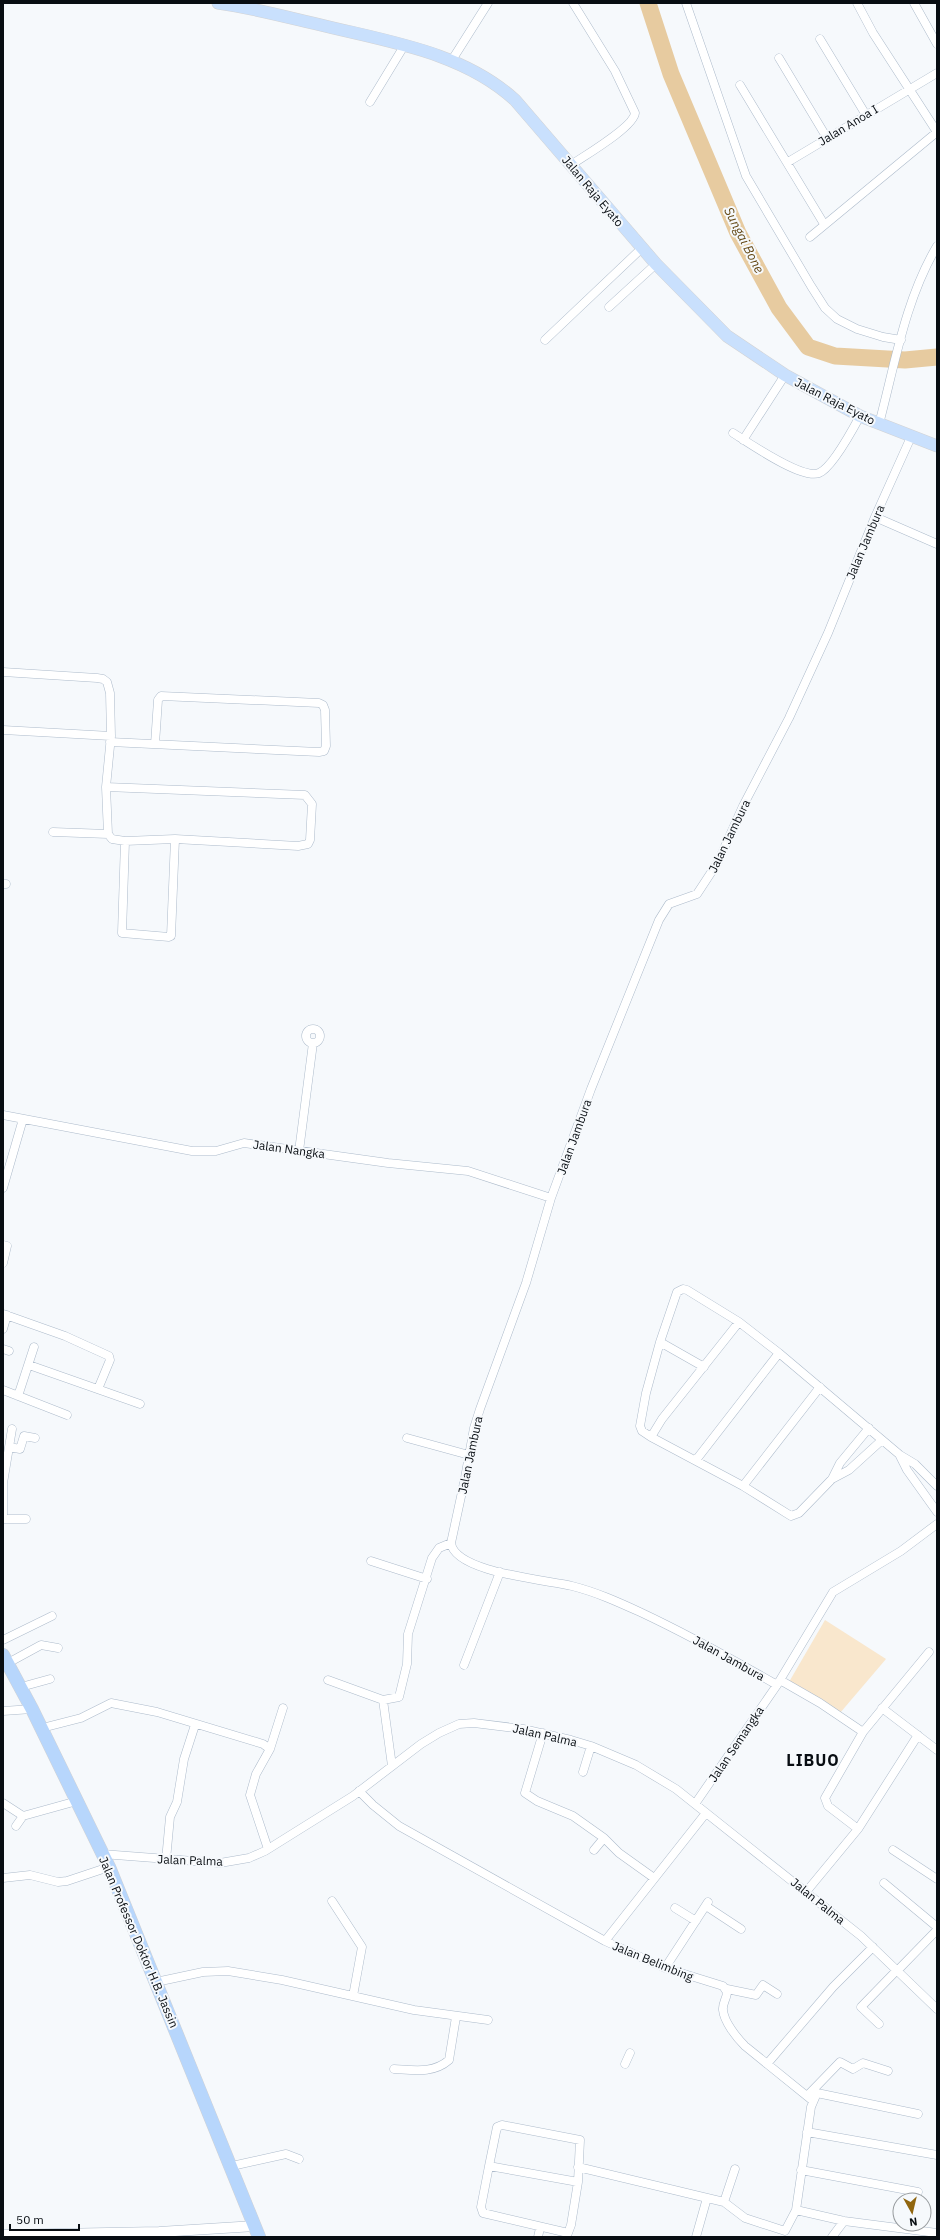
<svg xmlns="http://www.w3.org/2000/svg" width="940" height="2240" font-family="'IBM Plex Sans',sans-serif">
<style>
.green{fill:#f9e7cd}
.lines{fill:none;stroke-linecap:round;stroke-linejoin:round}
.river{stroke:#e7cba0;stroke-width:17}
.minor-casing{stroke:#adbbcb;stroke-width:9}
.tertiary-casing{stroke:#adbbcb;stroke-width:11}
.primary-casing{stroke:#d3d3d4;stroke-width:13}
.trunk-casing{stroke:#d3d3d4;stroke-width:14}
.minor{stroke:#fff;stroke-width:8}
.tertiary{stroke:#fff;stroke-width:10}
.primary{stroke:#c9e0fd;stroke-width:12}
.trunk{stroke:#b7d6fc;stroke-width:13}
.labels{text-anchor:middle;dominant-baseline:central;stroke-width:4;stroke-linejoin:round;paint-order:stroke}
.street-label{font-size:12px;fill:#080d12;stroke:#f6f9fc}
.water-label{font-size:13px;font-style:italic;fill:#664a17;stroke:#f6f9fc}
.district-label{font-size:16px;font-weight:bold;letter-spacing:1px;fill:#080d12;stroke:#f6f9fc}
</style>
<rect width="100%" height="100%" fill="#f6f9fc"/>
<path class="green" d="M825,1620L886,1659L840,1713L789,1682Z"/>
<g class="lines">
<path class="river" d="M648,3L671,74L738,233L779,308L808,347L835,356L905,360L937,357"/>
<g class="minor-casing">
<path id="minor" d="M686,3L746,176L811,286L825,308L837,319L857,329L883,337L901,340
M857,3L873,33L937,132
M914,3L937,44
M820,39L866,115
M779,58L827,138
M452,60L488,3
M740,85L824,224
M370,102L404,46
M788,162L937,73
M571,165C584,156 634,127 635,113L615,71L573,3
M810,237L937,132
M609,307L656,264
M545,340L642,248
M879,424C895,364 905,300 937,246
M733,433C749,443 802,480 819,473C832,468 853,429 860,416
M743,440L785,375
M875,517L937,544
M3,672L97,678L103,679L107,682L110,693L111,736L106,787L108,834L112,839L125,841L175,839L298,846L308,844L310,840L312,804L305,795L106,787
M3,730L111,736
M110,742L319,752L324,751L326,746L325,710L323,705L319,703L161,696L158,700L155,744
M53,832L108,834
M125,841L122,933L169,937L171,936L175,839
M3,884H6
M306 1036a7 7 0 1 1 14 0a7 7 0 1 1-14 0Z
M3,1115L192,1151H216L244,1143L388,1163L468,1171L551,1198
M299,1151L313,1043
M3,1188L23,1119
M3,1245L7,1246L3,1263
M3,1314L65,1336L109,1356L110,1360L98,1389
M3,1329L7,1315
M660,1342L704,1367
M3,1349L9,1351
M779,1353L739,1322L662,1419L651,1437L743,1486L791,1516L799,1513L832,1479L849,1470L882,1440
M29,1365L140,1404
M3,1390L67,1415
M18,1396L34,1347
M651,1437L642,1431L640,1426L646,1393L660,1342L677,1292L683,1289L687,1290L739,1322
M407,1438L469,1455
M9,1447L20,1449L24,1436L35,1438
M900,1456L907,1470L937,1512
M696,1460L779,1353L900,1455L915,1464L937,1486
M832,1479L840,1463L869,1428
M743,1486L820,1387
M3,1519V1483L12,1429
M3,1519H26
M371,1561L427,1579
M3,1640L52,1616
M8,1663L41,1645L58,1648
M464,1665L500,1572
M328,1680L383,1700L399,1697L407,1664L408,1634L432,1558L439,1548L451,1543
M780,1680L820,1703L863,1732
M777,1685C732,1659 687,1634 640,1612C618,1602 596,1592 572,1586C549,1580 455,1573 451,1543L465,1478L474,1428L480,1409L526,1283L551,1198L591,1089L659,920L669,904L697,894L718,862L743,806L789,718L828,633L875,517L911,437
M21,1687L50,1679
M383,1700L392,1766
M882,1708L937,1750
M3,1711L32,1709
M42,1728L81,1718L111,1703L157,1712L263,1744L270,1749L256,1774L250,1795L268,1849
M543,1733L525,1793L537,1801L573,1816L604,1838
M270,1749L283,1708
M583,1772L591,1746
M359,1791L373,1805L399,1826L605,1941L665,1968L723,1986L727,1992C727,1998 722,2004 723,2010C724,2022 737,2038 745,2046L813,2101
M3,1803L23,1816
M695,1804L777,1685L833,1592L901,1551L937,1524
M16,1826L23,1816L77,1801
M858,1829L828,1806L825,1798L863,1732L929,1652
M594,1850L604,1838L619,1853L654,1878
M893,1850L937,1879
M102,1854L220,1863L249,1858L265,1851L353,1796L421,1744L439,1733L459,1724L474,1723L523,1729L571,1740L591,1746L636,1765L676,1789L861,1936L937,2009
M166,1860L170,1817L177,1802L184,1759L195,1725
M3,1878L30,1875L58,1882L67,1881L109,1867
M884,1883L937,1927
M806,1892L858,1829L918,1735
M332,1901L362,1947L353,1996
M706,1906L741,1929
M675,1908L696,1921
M605,1941L706,1813
M665,1968L708,1902
M897,1971L937,1930
M156,1982L203,1972L228,1971L282,1980L414,2010L488,2020
M727,1989L756,1995L763,1985L777,1994
M879,2024L861,2007L897,1970
M625,2064L630,2053
M767,2064L833,1987L873,1947
M394,2069C413,2070 433,2074 449,2060L456,2017
M808,2095L840,2062L853,2069L863,2063L888,2071
M807,2132L937,2155
M232,2166L286,2154L299,2159
M489,2166L578,2182L571,2225L568,2233L483,2213L481,2207Z
M489,2166L497,2127L502,2125L580,2140L578,2182
M578,2167L724,2202L745,2218L785,2231L796,2210L811,2107L817,2093L918,2114
M801,2170L918,2192
M724,2202L735,2169
M796,2210L844,2221L937,2233
M538,2237L540,2228
M696,2237L707,2198
M832,2237L844,2221"/>
</g>
<g class="tertiary-casing">
<path id="tertiary" d="M3,2235L159,2232L255,2226"/>
</g>
<g class="primary-casing">
<path id="primary" d="M218,3C254,8 290,18 325,26C391,42 464,53 515,100L656,264L727,336L785,375L860,416L937,446"/>
</g>
<g class="trunk-casing">
<path id="trunk" d="M3,1655L32,1709L109,1867L259,2237"/>
</g>
<use href="#minor" class="minor"/>
<use href="#tertiary" class="tertiary"/>
<use href="#primary" class="primary"/>
<use href="#trunk" class="trunk"/>
</g>
<g class="labels">
<g class="street-label">
<text transform="translate(848 125) rotate(-31)">Jalan Anoa I</text>
<text transform="translate(593 191) rotate(50)">Jalan Raja Eyato</text>
<text transform="translate(835 401) rotate(27)">Jalan Raja Eyato</text>
<text transform="translate(865 542) rotate(-67)">Jalan Jambura</text>
<text transform="translate(729 836) rotate(-64)">Jalan Jambura</text>
<text transform="translate(574 1137) rotate(-70)">Jalan Jambura</text>
<text transform="translate(289 1149) rotate(8)">Jalan Nangka</text>
<text transform="translate(470 1455) rotate(-78)">Jalan Jambura</text>
<text transform="translate(729 1658) rotate(29)">Jalan Jambura</text>
<text transform="translate(545 1735) rotate(13)">Jalan Palma</text>
<text transform="translate(736 1744) rotate(-56)">Jalan Semangka</text>
<text transform="translate(190 1860) rotate(2)">Jalan Palma</text>
<text transform="translate(818 1901) rotate(39)">Jalan Palma</text>
<text transform="translate(139 1942) rotate(67)">Jalan Professor Doktor H.B. Jassin</text>
<text transform="translate(653 1961) rotate(22)">Jalan Belimbing</text>
</g>
<g class="water-label">
<text transform="translate(744 240) rotate(63)">Sungai Bone</text>
</g>
<g class="district-label">
<text x="813" y="1760">LIBUO</text>
</g>
</g>
<rect width="940" height="2240" fill="none" stroke="#080d12" stroke-width="8"/>
<g transform="translate(912 2212) rotate(172)"><circle r="19" fill="#f6f9fc" stroke="#979b9e"/>
<path d="M0-3L7 15L0 10L-7 15Z" fill="#91660f"/>
<text y="-6" font-size="11" font-weight="bold" text-anchor="middle" fill="#080d12">N</text>
</g>
<path d="M10 2224v6h69v-6" fill="none" stroke="#080d12" stroke-width="2"/>
<text x="16" y="2224" font-size="12" fill="#080d12" stroke="#f6f9fc" stroke-width="3" paint-order="stroke">50 m</text>
</svg>
